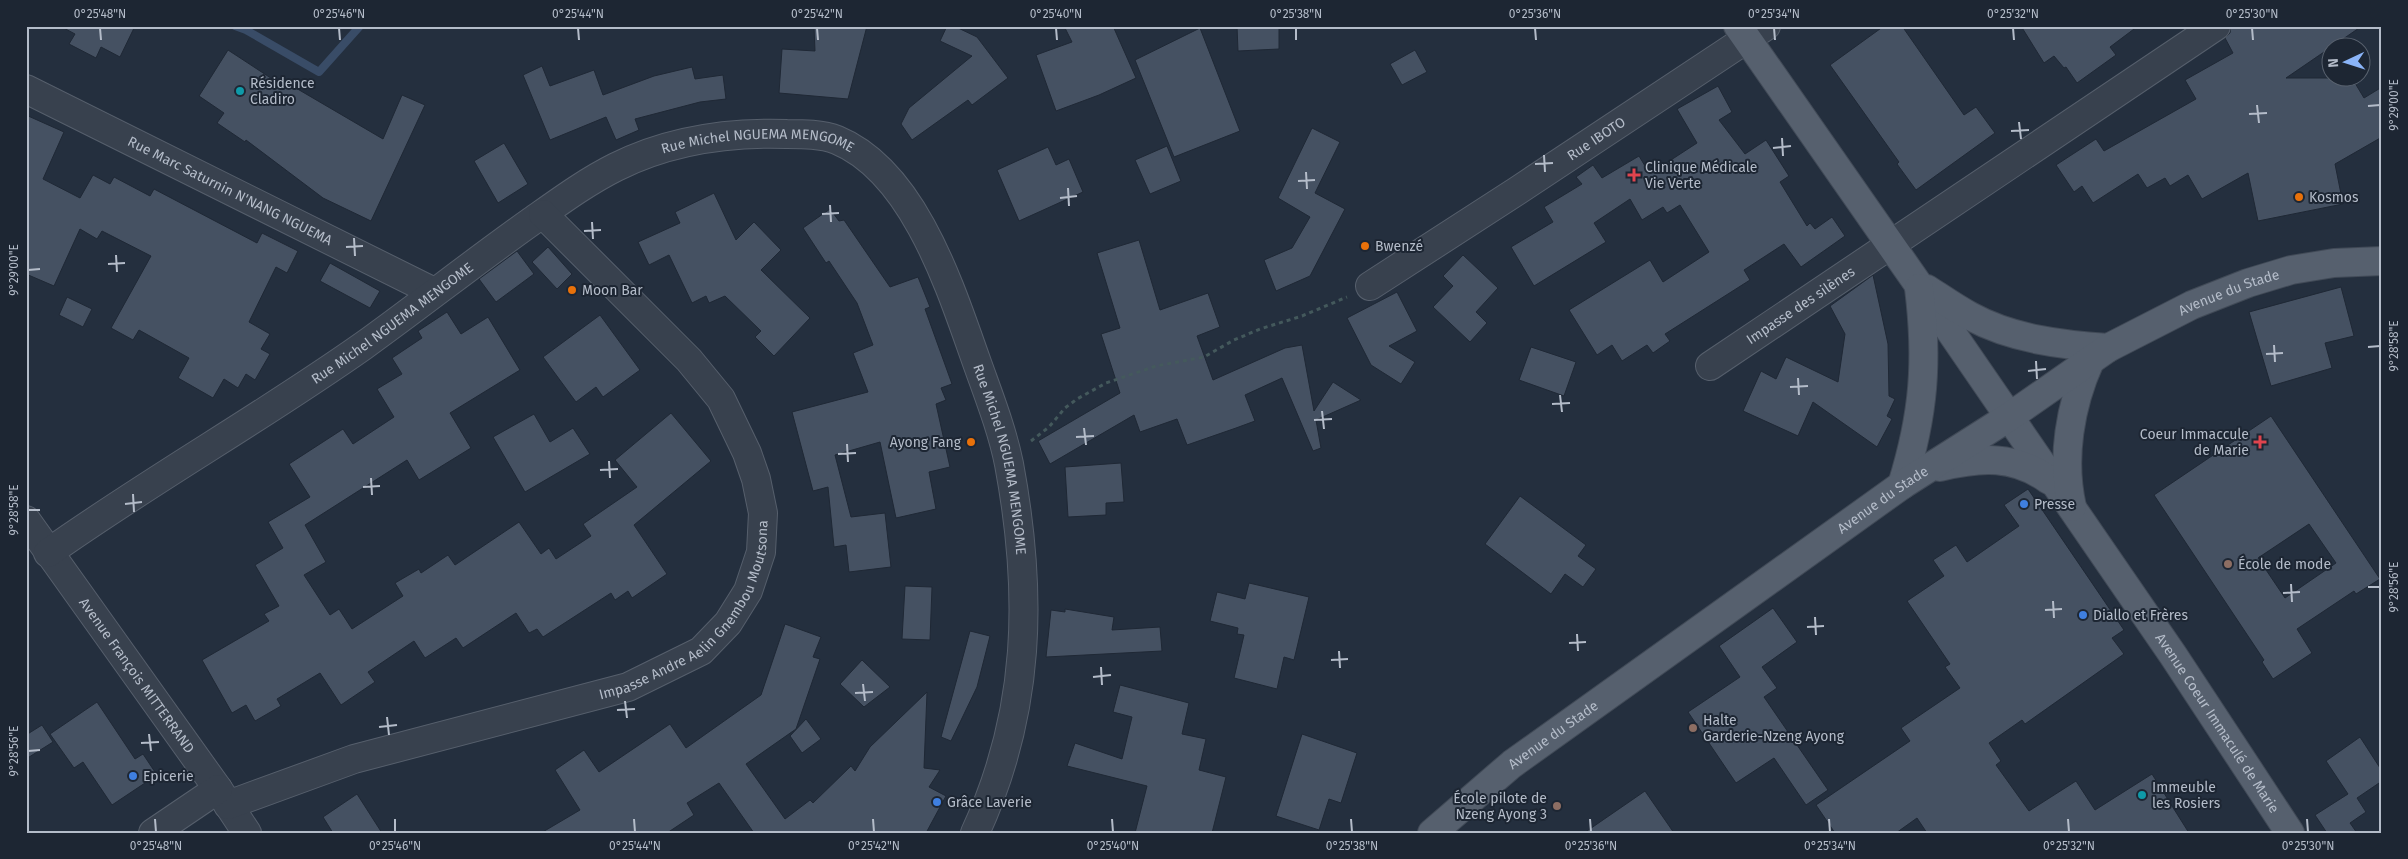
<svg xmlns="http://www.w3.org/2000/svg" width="2408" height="859" font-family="'Fira Sans',sans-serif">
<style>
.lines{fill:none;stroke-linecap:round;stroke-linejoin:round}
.stream{stroke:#394c67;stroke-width:8}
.building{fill:#455162;stroke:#1f2835;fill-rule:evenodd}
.minor-casing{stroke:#565f6c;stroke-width:30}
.major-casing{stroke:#414a57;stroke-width:30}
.path{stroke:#44595c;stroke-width:3;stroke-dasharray:4 4;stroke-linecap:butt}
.minor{stroke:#38414e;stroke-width:28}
.major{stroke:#56606e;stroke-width:28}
.ticks{fill:none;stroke:#b4bcc9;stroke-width:2}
.culture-dot{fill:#0f9aa8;stroke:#1d2633;stroke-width:2}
.health-dot{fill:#e0444e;stroke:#1d2633;stroke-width:2}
.food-dot{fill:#e8710a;stroke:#1d2633;stroke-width:2}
.shop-dot{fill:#3f7fe0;stroke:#1d2633;stroke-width:2}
.education-dot{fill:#8d6e63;stroke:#1d2633;stroke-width:2}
.labels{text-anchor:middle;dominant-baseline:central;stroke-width:4;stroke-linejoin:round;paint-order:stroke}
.poi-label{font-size:14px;fill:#b4bcc9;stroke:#1d2633;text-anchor:start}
.street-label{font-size:14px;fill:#b4bcc9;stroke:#1d2633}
.neatline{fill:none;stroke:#b4bcc9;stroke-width:2}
.ticks-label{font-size:12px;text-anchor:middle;fill:#b4bcc9}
</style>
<rect width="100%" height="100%" fill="#242f3e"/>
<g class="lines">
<path class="stream" d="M235,26L246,30L319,72L360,26"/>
</g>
<path class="building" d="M60,26H135L120,57L101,47L96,58L69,44L75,34Z
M814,26H867L848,99L779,93L782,49L815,51Z
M947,26H954L977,37L1008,78L972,105L968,100L912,140L901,124L909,108L972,56L940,41Z
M1064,26H1113L1136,78L1099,95L1056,111L1036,55L1072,42Z
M1237,26H1279V49L1238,51Z
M1884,26H1902L1964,115L1976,107L1995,133L1916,190L1897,164L1899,162L1830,65Z
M2021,26H2138L2110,47L2116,55L2077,83L2066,67L2064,68L2054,56L2044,63Z
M2231,26H2362L2286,78H2352L2364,98L2382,87V137L2335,164L2343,204L2258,221L2248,173L2202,199L2188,175L2170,186L2165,178L2147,188L2138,174L2093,203L2082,186L2074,192L2056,165L2096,139L2104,151L2196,99L2185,80L2233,53L2225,38L2230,33Z
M1200,28L1240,131L1174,157L1135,60Z
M228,50L286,88L289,84L383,139L402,95L425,105L371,221L323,198L246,140L245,142L217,123L224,113L199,96Z
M1415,50L1427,72L1402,85L1390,64Z
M542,66L550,86L594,70L603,95L654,76L692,67L695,79L723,75L726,99L700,102L635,119L639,130L616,140L606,117L550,140L523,75Z
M1718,86L1732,112L1719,120L1745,154L1766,140L1789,176L1780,182L1807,226L1810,223L1815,229L1832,217L1845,236L1801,267L1784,244L1744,270L1750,280L1665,334L1670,341L1653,353L1647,345L1622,361L1612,345L1597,355L1569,310L1650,260L1663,282L1709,252L1680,205L1667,213L1663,207L1642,220L1630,199L1594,223L1606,242L1534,286L1511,247L1553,222L1544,207L1582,184L1576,177L1593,165L1602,178L1639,156L1648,171L1652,168L1654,171L1697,143L1677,109Z
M26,115L64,132L43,179L80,198L93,175L110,184L114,177L150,196L154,189L257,243L262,233L298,251L287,273L276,267L249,322L270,334L261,349L270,354L255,380L246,374L238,388L224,379L213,398L178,378L189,358L139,330L133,340L111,328L151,256L102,231L97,239L80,229L54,286L26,274Z
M1312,128L1340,142L1315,193L1345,209L1310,276L1276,291L1264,260L1292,248L1310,217L1278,198Z
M504,143L528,184L498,203L474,161Z
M1167,146L1181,181L1150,194L1135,160Z
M1048,147L1056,165L1069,159L1083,192L1019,221L997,170Z
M714,193L736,240L754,222L781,250L761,270L810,318L774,356L755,337L761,331L725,296L709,303L706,296L692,303L669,255L649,265L638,242L680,223L675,212Z
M830,209L839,221L844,220L890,287L918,277L930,307L925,309L952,384L941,388L946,400L936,404L950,467L929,472L936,509L896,518L880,442L835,455L851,517L885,513L891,567L849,572L846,545L834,547L828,487L813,491L792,412L868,392L853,353L873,345L857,303L829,261L826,263L803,228Z
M1139,240L1160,310L1208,293L1220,327L1197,336L1213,380L1285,348L1302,345L1314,411L1333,382L1361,400L1316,420L1321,448L1313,451L1282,378L1245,395L1255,421L1236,428L1187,445L1177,419L1140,432L1134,415L1050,464L1038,441L1120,393L1101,334L1120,328L1097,253Z
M548,247L572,274L557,289L532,262Z
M517,251L534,274L496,302L479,279Z
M1463,255L1498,288L1476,312L1487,323L1470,342L1433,307L1453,286L1443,276Z
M330,263L380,291L370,308L320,281Z
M1873,275L1888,344L1889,396L1895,399L1887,416L1892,419L1877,447L1813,402L1798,436L1743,411L1761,371L1776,379L1786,357L1838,382L1845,334L1830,306Z
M2341,287L2354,336L2325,343L2332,368L2271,386L2249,312Z
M1397,292L1417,331L1389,346L1415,362L1401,384L1371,365L1347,318Z
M67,297L92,309L83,327L59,315Z
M447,312L461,334L488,317L520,370L450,413L471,448L419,480L407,460L305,525L326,562L304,575L330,615L339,609L352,629L403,596L395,583L419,569L421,573L448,555L455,565L519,522L541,554L549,548L556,559L591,536L583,524L637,487L615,460L671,413L711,461L634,525L667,574L632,598L628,591L615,600L611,593L543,637L537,629L529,633L516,613L463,648L456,638L425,658L414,641L368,672L375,682L341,705L320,673L277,699L281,706L255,721L246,705L232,713L202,660L269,621L264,614L279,606L255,565L283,548L268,522L310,497L289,464L343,429L353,444L394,417L377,389L402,374L392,358L422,338L418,331Z
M600,315L640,370L603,397L596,387L576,402L543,357Z
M1531,347L1576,362L1564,396L1519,380Z
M534,414L550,442L573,428L590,454L525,492L493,437Z
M2271,416L2380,579L2356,594L2354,591L2297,629L2312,653L2273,679L2262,662L2264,660L2154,495ZM2309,524L2336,563L2285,598L2258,558Z
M1121,463L1124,502L1106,503V515L1068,517L1065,467Z
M2028,489L2124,630L2112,638L2124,654L2025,724L2022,720L1989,743L2001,761L1996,765L2029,811L2076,781L2095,810L2152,774L2189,833H1927L1917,818L1896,833H1835L1816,805L1910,741L1901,728L1960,688L1945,667L1950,664L1907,601L1944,576L1933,560L1956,545L1967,562L2019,526L2004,505Z
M1520,496L1586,545L1578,556L1596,569L1583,587L1565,574L1551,594L1485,544Z
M1249,583L1309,597L1294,660L1284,657L1277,689L1234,678L1244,635L1237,634L1238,628L1210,621L1217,592L1245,599Z
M905,586L932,587L930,640L902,639Z
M1773,608L1797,642L1762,667L1777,688L1764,697L1828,790L1806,805L1774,758L1736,783L1688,712L1740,677L1719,646Z
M1065,609L1114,617L1112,630L1160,627L1162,651L1046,657L1051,610L1065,612Z
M785,624L821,637L813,657L820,659L796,729L746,764L785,819L810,800L813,803L851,766L855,771L870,747L927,692L924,768L940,770L929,787L946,796L926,833H754L719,783L687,803L694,815L667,833H541L580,810L555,770L584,750L599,772L670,724L686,748L761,695Z
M970,631L990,636L977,687L951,741L941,737Z
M862,660L890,687L864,707L840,684Z
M1120,685L1189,703L1182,734L1206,739L1199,770L1226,777L1212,833H1135L1147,786L1067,766L1075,743L1122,759L1132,717L1113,712Z
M97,702L135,759L143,754L157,775L112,805L83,762L74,768L50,734Z
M806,719L821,739L802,753L790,736Z
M42,725L53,742L26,759V735Z
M1302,734L1357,753L1341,803L1329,799L1319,830L1276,816Z
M2360,737L2382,771V781L2357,798L2366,812L2350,823L2357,833H2327L2315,815L2348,794L2326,761Z
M1645,791L1674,833H1584Z
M357,794L382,833H333L323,817Z"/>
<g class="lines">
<g class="minor-casing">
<g id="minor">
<path id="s1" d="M26,89L434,292"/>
<path id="s2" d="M1370,286L1517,191L1766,26"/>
<path id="s3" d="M1710,366L2216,26"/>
<path id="s4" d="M26,520L218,789L247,833"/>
<path id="s5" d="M48,553C151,480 261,418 363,346C420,305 474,262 532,221C559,202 586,182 616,167C668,141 729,132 787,134C803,134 822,134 837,140C914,172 950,287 976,360C988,394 1002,429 1009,464C1033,593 1031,712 975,833"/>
<path id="s6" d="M228,805L354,759L628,687L701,651L728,623L748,591L761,552L763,513L756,479L747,453L721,399L689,360L543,214"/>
<path d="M153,833L218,789"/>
</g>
</g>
<g class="major-casing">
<g id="major">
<path id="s7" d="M1738,26L1918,284L2173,655L2290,833"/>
<path d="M1927,289C1941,298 1955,308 1970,316C2012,339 2062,345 2108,348"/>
<path d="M1940,467C1981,457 2014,455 2049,480"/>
<path d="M1902,485C1924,414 1928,361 1919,288"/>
<path d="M2072,507C2061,459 2070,405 2090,361"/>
<path id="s8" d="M1432,833L1512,764L1902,485L2009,417L2108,348L2192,305L2248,283L2291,270L2334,263L2382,261"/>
</g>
</g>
<path class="path" d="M1031,441L1049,427L1065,408L1077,399L1106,383L1156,366L1204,357L1234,340L1260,329L1302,316L1347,297"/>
<use href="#minor" class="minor"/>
<use href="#major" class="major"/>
</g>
<path class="ticks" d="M100,28L101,40M339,28L340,40M578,28L579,40M817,28L818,40M1056,28L1057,40M1296,28V40M1535,28L1536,40M1774,28L1775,40M2013,28L2014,40M2252,28L2253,40M2257,105L2259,123M2368,106L2380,105M2249,114L2267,113M2019,122L2021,139M2011,131L2029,130M1782,138L1783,156M1773,148L1791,146M1544,155L1545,172M1535,164L1553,163M1306,172L1307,189M1298,181L1315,180M1068,188L1069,206M1060,198L1077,196M830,205L831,222M822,214L839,213M592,222L593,239M584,231L601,230M354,238L355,256M346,247L363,246M116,255L117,272M108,264L125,263M28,270L40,269M2274,345L2275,362M2368,347L2380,346M2266,354L2283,353M2036,361L2037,379M2028,371L2046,369M1798,378L1799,395M1790,387L1808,386M1560,395L1562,412M1552,404L1570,403M1322,411L1324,429M1314,420L1332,419M1084,428L1086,445M1076,437L1094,436M847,444L848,462M838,454L856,453M609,461L610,478M600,470L618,469M371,478L372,495M363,487L380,486M133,494L134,512M125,504L142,502M28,510H40M2291,584L2292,602M2368,587H2380M2283,593L2300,592M2053,601L2054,618M2045,610L2062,609M1815,617L1816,635M1807,627L1824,626M1577,634L1578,651M1569,643L1586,642M1339,651L1340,668M1331,660L1348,659M1101,667L1102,685M1093,677L1111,675M863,684L865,701M855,693L873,692M625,701L627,718M617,710L635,709M387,717L389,735M379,727L397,725M149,734L151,751M141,743L159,742M28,751L40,750M155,819L156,832M395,819V832M634,819L635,832M873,819L874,832M1112,819L1113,832M1351,819L1352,832M1590,819L1591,832M1829,819L1830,832M2068,819L2069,832M2307,819L2308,832"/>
<g class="culture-dot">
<circle cx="240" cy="91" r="5"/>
<circle cx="2142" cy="795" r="5"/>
</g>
<g class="health-dot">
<path d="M1631.5 167.5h5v5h5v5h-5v5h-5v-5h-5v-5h5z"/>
<path d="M2257.5 434.5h5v5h5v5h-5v5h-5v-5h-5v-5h5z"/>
</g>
<g class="food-dot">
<circle cx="2299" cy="197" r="5"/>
<circle cx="1365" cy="246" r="5"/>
<circle cx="572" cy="290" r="5"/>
<circle cx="971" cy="442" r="5"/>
</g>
<g class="shop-dot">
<circle cx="2024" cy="504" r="5"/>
<circle cx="2083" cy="615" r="5"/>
<circle cx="133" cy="776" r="5"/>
<circle cx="937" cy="802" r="5"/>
</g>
<g class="education-dot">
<circle cx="2228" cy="564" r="5"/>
<circle cx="1693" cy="728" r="5"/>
<circle cx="1557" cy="806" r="5"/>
</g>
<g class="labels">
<g class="poi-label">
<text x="250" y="83">Résidence<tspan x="250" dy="16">Cladiro</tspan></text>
<text x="1645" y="167">Clinique Médicale<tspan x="1645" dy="16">Vie Verte</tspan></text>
<text x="2309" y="197">Kosmos</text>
<text x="1375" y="246">Bwenzé</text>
<text x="582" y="290">Moon Bar</text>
<text x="2249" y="434" text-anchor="end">Coeur Immaccule<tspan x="2249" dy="16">de Marie</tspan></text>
<text x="961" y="442" text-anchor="end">Ayong Fang</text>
<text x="2034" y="504">Presse</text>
<text x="2238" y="564">École de mode</text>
<text x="2093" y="615">Diallo et Frères</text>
<text x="1703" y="720">Halte<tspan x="1703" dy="16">Garderie-Nzeng Ayong</tspan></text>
<text x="143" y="776">Epicerie</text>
<text x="2152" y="787">Immeuble<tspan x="2152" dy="16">les Rosiers</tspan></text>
<text x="1547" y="798" text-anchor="end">École pilote de<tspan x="1547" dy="16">Nzeng Ayong 3</tspan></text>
<text x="947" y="802">Grâce Laverie</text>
</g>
<g class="street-label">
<text stroke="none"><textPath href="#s2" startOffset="270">Rue IBOTO</textPath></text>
<text stroke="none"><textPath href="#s5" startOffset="834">Rue Michel NGUEMA MENGOME</textPath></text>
<text stroke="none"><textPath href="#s1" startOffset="228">Rue Marc Saturnin N'NANG NGUEMA</textPath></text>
<text stroke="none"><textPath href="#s8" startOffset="966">Avenue du Stade</textPath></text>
<text stroke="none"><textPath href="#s3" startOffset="109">Impasse des silènes</textPath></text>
<text stroke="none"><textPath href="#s5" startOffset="414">Rue Michel NGUEMA MENGOME</textPath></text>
<text stroke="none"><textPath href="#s5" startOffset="1284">Rue Michel NGUEMA MENGOME</textPath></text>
<text stroke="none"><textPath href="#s8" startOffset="561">Avenue du Stade</textPath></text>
<text stroke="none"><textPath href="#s6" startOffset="518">Impasse Andre Aelin Gnembou Moutsona</textPath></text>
<text stroke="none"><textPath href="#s4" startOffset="191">Avenue François MITTERRAND</textPath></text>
<text stroke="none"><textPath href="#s7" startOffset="846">Avenue Coeur Immaculé de Marie</textPath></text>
<text stroke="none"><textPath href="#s8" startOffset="156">Avenue du Stade</textPath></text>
</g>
</g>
<rect width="2408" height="859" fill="none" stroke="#1d2633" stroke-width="55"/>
<g transform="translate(2346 62) rotate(266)"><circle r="24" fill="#1d2633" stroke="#59626f"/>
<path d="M0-4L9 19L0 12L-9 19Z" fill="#8ab4f8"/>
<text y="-8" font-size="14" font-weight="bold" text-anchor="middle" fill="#b4bcc9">N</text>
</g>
<rect x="28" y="28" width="2352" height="804" class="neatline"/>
<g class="ticks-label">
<text x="100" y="18">0°25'48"N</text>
<text x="339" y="18">0°25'46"N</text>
<text x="578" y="18">0°25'44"N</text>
<text x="817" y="18">0°25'42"N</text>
<text x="1056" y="18">0°25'40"N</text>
<text x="1296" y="18">0°25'38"N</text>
<text x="1535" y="18">0°25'36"N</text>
<text x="1774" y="18">0°25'34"N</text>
<text x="2013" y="18">0°25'32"N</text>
<text x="2252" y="18">0°25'30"N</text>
<text transform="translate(2394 105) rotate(-90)" y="4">9°29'00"E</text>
<text transform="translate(14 270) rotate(-90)" y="4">9°29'00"E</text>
<text transform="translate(2394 346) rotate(-90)" y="4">9°28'58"E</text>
<text transform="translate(14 510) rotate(-90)" y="4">9°28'58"E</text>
<text transform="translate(2394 587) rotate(-90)" y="4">9°28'56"E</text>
<text transform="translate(14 751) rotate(-90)" y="4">9°28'56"E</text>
<text x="156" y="850">0°25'48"N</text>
<text x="395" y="850">0°25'46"N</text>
<text x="635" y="850">0°25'44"N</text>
<text x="874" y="850">0°25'42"N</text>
<text x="1113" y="850">0°25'40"N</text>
<text x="1352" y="850">0°25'38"N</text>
<text x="1591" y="850">0°25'36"N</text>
<text x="1830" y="850">0°25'34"N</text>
<text x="2069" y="850">0°25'32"N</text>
<text x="2308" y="850">0°25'30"N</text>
</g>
</svg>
